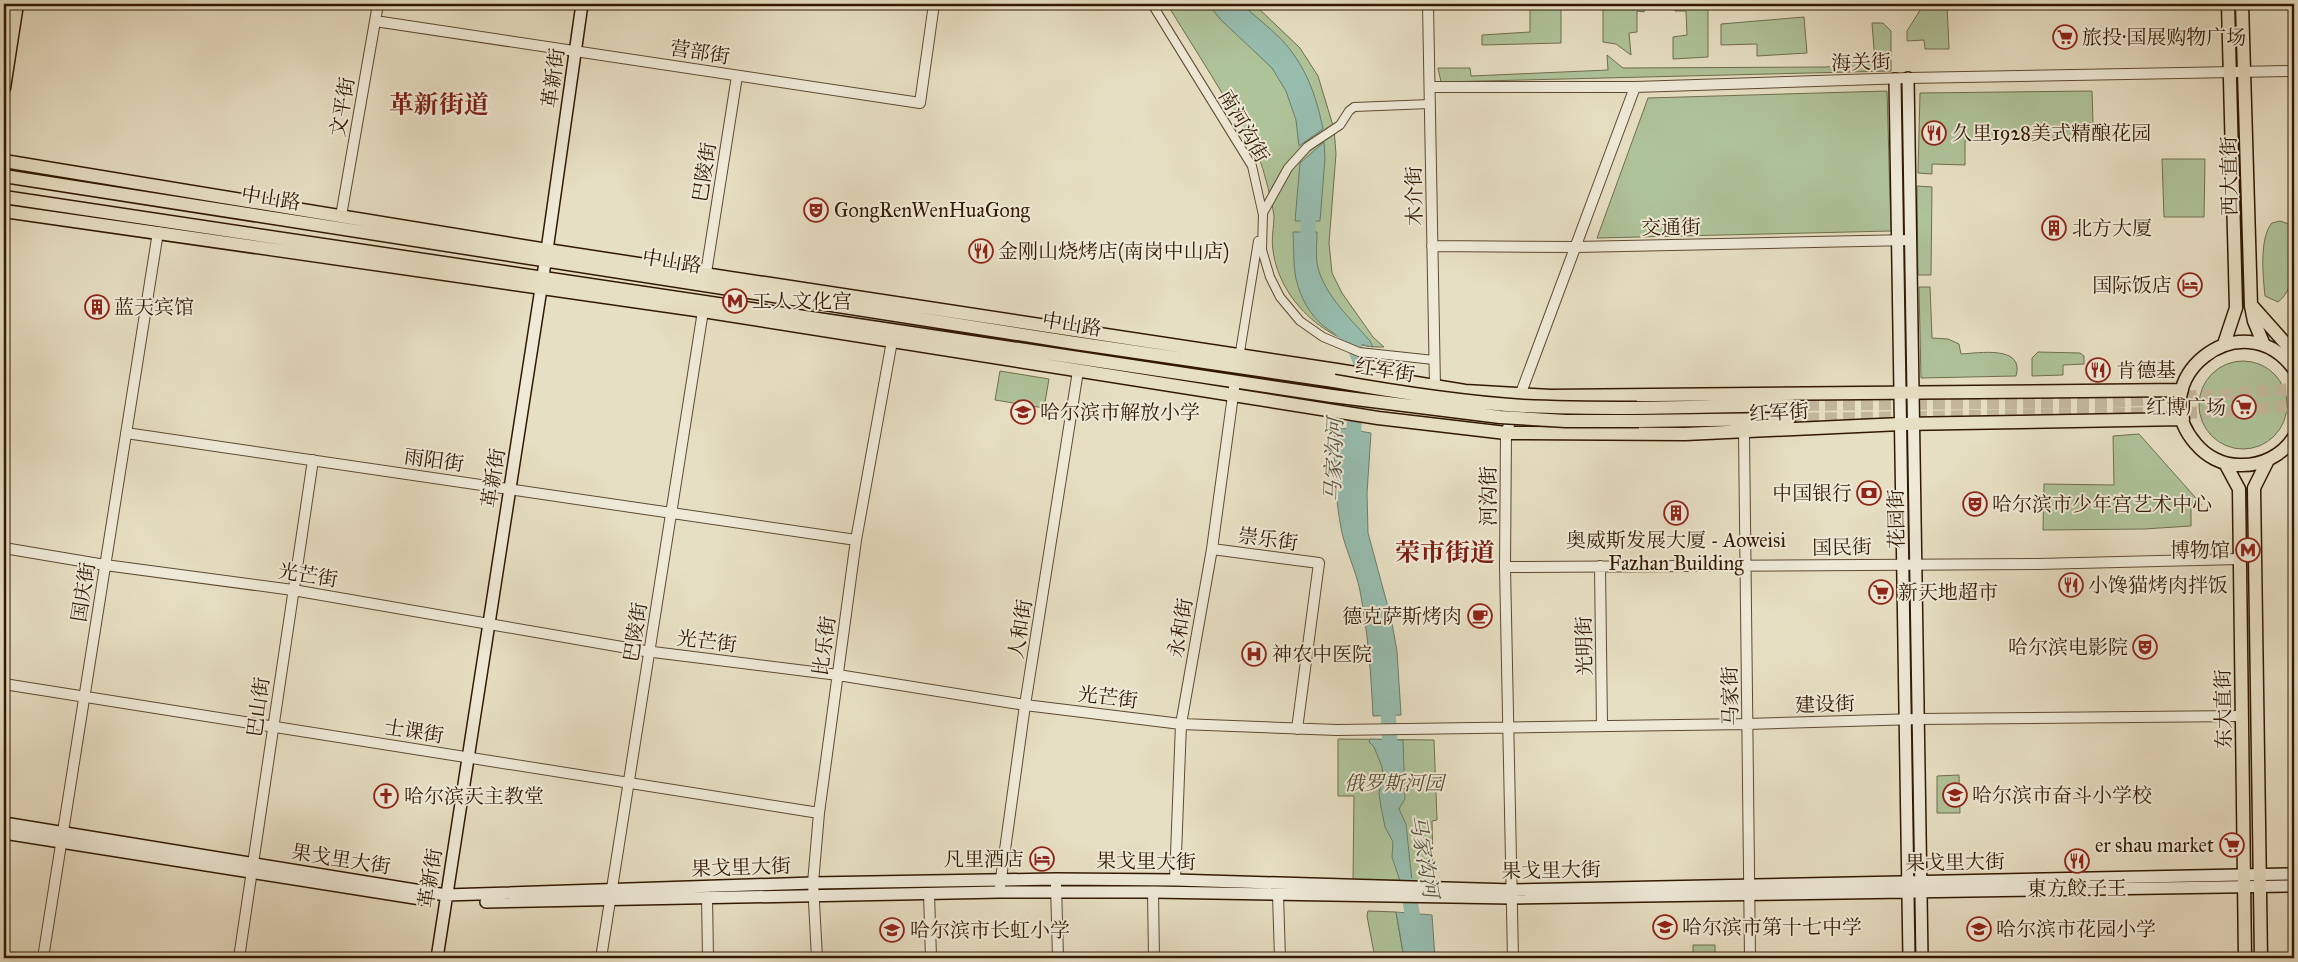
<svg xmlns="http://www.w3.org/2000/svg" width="2298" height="962" font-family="'IM FELL Great Primer','Noto Serif SC',serif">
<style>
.green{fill:#afc399;stroke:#706e4c}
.water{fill:#97bdaf;stroke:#6e7b69}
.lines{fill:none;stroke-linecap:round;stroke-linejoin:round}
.river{stroke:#97bdaf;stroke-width:15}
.primary-tunnel{stroke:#c3b79c;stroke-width:12;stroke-dasharray:12 6;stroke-linecap:butt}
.minor-casing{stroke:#5e4a31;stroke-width:10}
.tertiary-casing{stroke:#5e4a31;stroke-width:12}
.secondary-casing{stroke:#311900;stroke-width:14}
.primary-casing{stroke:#311900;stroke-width:15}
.trunk-casing{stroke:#311900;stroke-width:15}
.minor{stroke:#efead8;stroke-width:8}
.tertiary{stroke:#efead8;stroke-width:10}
.secondary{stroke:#efead8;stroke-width:11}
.primary{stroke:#e7dfc3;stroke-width:12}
.trunk{stroke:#e7dfc3;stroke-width:12}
.primary-bridge-casing{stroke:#311900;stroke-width:15;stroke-linecap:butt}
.primary-bridge{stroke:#e7dfc3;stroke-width:12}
.labels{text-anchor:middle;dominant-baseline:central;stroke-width:4;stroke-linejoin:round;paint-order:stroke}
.poi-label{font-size:20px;fill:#311900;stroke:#efead8;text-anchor:start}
.street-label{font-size:20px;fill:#311900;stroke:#efead8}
.park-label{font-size:20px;font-style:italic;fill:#574c2e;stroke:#efead8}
.water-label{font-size:21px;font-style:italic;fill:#55523d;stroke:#efead8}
.district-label{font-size:25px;font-weight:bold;fill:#7a1f14;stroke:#efead8}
</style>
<rect width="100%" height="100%" fill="#e7dfc3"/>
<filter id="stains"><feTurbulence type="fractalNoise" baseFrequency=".004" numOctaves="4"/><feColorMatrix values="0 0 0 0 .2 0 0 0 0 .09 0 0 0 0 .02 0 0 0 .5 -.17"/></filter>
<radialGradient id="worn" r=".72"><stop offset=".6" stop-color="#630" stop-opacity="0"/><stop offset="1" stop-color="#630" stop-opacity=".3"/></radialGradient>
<path class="green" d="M1167,4H1254L1300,48L1318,76L1334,129L1336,154L1329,243L1332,273L1342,293L1373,337L1384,347C1332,349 1279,302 1273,250C1271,239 1274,227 1274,216C1273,207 1264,170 1260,161C1251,139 1237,118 1225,98C1206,66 1186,35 1167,4Z
M1924,4H1947L1949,49H1925L1924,40L1907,41V31Z
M1708,5V57L1673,59V37L1687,35L1686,11H1675V6Z
M1603,7H1645L1644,12L1637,11V32L1629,33L1631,55L1616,44L1603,42Z
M1561,8V43L1482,45V35L1530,32V9Z
M1804,17L1807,53L1757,56V44L1721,45V24Z
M1872,23H1883L1891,31V71L1441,82L1438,68H1470L1471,76L1608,70L1607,55L1623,68L1826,67L1875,62Z
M1887,91L1891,231L1597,238L1648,98Z
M2092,91L2093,123H2082L2077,137L1965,141V165L1932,164V174L1918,173L1920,93Z
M2162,159H2205L2204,217H2164Z
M1917,186L1932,187L1931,275H1918Z
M2280,221L2294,226C2294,251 2298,287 2278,302L2265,296C2263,277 2259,238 2272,223Z
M1919,287H1930L1932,338L1948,339L1959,344L1961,354C1979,353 2025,345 2016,376L1921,378Z
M2038,352L2080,353L2084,356V364L2063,365V375L2032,376V358Z
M2199 405a44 44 0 1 1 88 0a44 44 0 1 1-88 0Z
M1000,371L1049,379L1044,408L995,400Z
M2139,434L2202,505H2191V526L2144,529L2043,530L2044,484L2114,485L2113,436Z
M1338,739L1434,740L1437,820L1432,821L1433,865H1436L1435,874L1425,881L1353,880L1354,796H1338Z
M1959,775L1960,813H1937V776Z
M1368,911L1396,912L1404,958H1375L1367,916Z
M1693,945H1715V958H1693Z"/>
<path class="water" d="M1208,4H1242C1254,16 1268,26 1280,38C1305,64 1316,94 1323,129L1299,146L1296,120L1286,91L1272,68L1221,20Z
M1324,142L1325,158L1320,221H1295L1300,163Z
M1293,232H1317C1317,244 1315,256 1318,268C1326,297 1351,319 1370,341L1373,347C1333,340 1306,320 1296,279C1293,264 1294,247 1293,232Z
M1335,427L1371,433L1367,493L1368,533L1391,618L1397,651L1401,715L1373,716C1371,674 1368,633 1360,591C1356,571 1347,553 1342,533C1335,498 1333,463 1335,427Z
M1370,739L1403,740L1405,799L1399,809L1406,824L1412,881H1400L1392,857L1393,842L1385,827L1381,807L1379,793L1383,775L1382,767L1374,747L1369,742Z
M1396,912L1432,915L1435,958H1404Z"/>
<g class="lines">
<path class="river" d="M1307,251L1309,202
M1339,327L1352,341L1363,368L1354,426L1353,449
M1387,695L1391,759
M1407,884L1420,958"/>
<path class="primary-tunnel" d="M1789,405L2111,402L2294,389
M1789,419L2223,412L2294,405"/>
<g class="minor-casing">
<path id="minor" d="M1152,4L1252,166L1263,215
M1430,104L1354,107L1349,111L1340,125L1307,147L1288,168L1263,213L1262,250L1270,277L1280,297L1300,321L1323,337L1359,352L1434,360
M1239,358L1258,241"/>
</g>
<g class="tertiary-casing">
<path id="tertiary" d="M1428,4L1435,387
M375,21L920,103L934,4
M1430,87H1635L1908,78L2294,71
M341,216L378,4
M1432,246L1576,247L1910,240
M706,273L737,76
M126,433L856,540
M1744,433L1750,958
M4,548L105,565L293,590L645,651L838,675L1025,705L1181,724L1337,730L1747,724L1918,719L2241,716
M1212,549L1319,563L1297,729
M1600,566L1602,726
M1505,567L2038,564L2239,559
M4,684L819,813
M1175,880L1181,724L1212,549L1234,388
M1056,885L1058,958
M1000,886L1025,705L1078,371
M1153,892L1154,958
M929,893L931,958
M1278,895L1280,958
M707,897L708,958
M43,958L158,232
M239,958L313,460
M601,958L703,311
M817,958L813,883L819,813L856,540L892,341
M1513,958L1505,567L1506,433L1635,87"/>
</g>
<g class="secondary-casing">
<path id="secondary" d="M1908,78L1922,958
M1895,79L1909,958
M4,823L446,895L813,883L1056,879L1175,880L1512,890L2294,874
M4,833L421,899
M486,902L1000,892H1153L1512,898L2294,886
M437,958L547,250L582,4"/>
</g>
<g class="primary-casing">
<path id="primary" d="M2242,4L2251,306L2254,321L2264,345
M4,161L547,250L1337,370L1465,391L1551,396L2182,390
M4,176L1075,343L1334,381
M4,197L1332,396
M4,211L703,311L1378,418L1506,433L1685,434L1901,424L2183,419
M2253,307L2294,353
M2224,344L2236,308L2228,4
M2294,369C2242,298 2140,381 2196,444C2206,456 2222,465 2239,465C2261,466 2282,456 2294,437
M1637,408L1789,405
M1639,421L1789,419
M2225,463L2239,489L2245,958
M2261,958L2254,488L2268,460"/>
</g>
<g class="trunk-casing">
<path id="trunk" d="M4,26L7,4
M4,88L17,4"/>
</g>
<use href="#minor" class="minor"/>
<use href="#tertiary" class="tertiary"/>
<use href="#secondary" class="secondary"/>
<use href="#primary" class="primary"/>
<use href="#trunk" class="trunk"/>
<g class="primary-bridge-casing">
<path id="primary-bridge" d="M1334,381C1396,392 1459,402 1523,406C1561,408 1599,408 1637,408
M1332,396L1500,417L1566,421H1639"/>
</g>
<use href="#primary-bridge" class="primary-bridge"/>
</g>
<defs>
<g id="supermarket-ring" transform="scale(1.25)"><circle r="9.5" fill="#efead8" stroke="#8f2418" stroke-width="1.5"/><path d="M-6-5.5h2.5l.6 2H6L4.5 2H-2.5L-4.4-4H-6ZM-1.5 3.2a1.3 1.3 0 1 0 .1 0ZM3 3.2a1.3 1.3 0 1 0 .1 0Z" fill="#8f2418"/></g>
<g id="restaurant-ring" transform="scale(1.25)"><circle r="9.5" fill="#efead8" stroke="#8f2418" stroke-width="1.5"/><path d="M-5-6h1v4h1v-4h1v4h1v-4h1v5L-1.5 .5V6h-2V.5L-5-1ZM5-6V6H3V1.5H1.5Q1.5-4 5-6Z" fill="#8f2418"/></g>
<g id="theatre-ring" transform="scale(1.25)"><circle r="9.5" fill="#efead8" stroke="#8f2418" stroke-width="1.5"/><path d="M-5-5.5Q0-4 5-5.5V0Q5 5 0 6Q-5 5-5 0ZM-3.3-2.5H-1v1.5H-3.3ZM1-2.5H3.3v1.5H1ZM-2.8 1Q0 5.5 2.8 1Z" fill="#8f2418"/></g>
<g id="building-ring" transform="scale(1.25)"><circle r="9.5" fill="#efead8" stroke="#8f2418" stroke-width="1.5"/><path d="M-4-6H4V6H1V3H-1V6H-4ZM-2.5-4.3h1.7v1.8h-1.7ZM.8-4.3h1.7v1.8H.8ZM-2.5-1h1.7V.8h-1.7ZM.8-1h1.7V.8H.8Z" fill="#8f2418"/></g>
<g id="hotel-ring" transform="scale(1.25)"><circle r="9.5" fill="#efead8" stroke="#8f2418" stroke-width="1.5"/><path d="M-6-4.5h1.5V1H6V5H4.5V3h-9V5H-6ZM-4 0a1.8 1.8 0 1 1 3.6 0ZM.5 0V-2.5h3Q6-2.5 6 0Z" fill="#8f2418"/></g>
<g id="metro-ring" transform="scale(1.25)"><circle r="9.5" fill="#efead8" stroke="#8f2418" stroke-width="1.5"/><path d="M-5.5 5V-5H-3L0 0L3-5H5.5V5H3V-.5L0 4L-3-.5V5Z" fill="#8f2418"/></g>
<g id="school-ring" transform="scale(1.25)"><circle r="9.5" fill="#efead8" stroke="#8f2418" stroke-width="1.5"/><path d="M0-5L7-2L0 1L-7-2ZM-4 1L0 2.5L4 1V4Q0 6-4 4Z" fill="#8f2418"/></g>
<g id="bank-ring" transform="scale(1.25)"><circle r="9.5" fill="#efead8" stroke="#8f2418" stroke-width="1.5"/><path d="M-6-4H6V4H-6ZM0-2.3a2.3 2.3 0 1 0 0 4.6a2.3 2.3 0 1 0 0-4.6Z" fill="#8f2418"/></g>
<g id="cafe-ring" transform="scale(1.25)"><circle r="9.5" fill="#efead8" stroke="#8f2418" stroke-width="1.5"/><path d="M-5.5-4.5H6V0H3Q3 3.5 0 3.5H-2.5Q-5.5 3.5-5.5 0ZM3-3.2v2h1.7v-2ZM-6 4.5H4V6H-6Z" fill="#8f2418"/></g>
<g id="hospital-ring" transform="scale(1.25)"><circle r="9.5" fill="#efead8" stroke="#8f2418" stroke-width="1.5"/><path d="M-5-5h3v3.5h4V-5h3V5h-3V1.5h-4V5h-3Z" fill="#8f2418"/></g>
<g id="church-ring" transform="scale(1.25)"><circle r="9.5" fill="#efead8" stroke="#8f2418" stroke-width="1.5"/><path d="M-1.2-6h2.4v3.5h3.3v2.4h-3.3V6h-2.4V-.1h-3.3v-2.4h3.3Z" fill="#8f2418"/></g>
</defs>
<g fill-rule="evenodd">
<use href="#supermarket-ring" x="2065" y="37"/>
<use href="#restaurant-ring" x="1934" y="133"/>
<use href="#theatre-ring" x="816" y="210"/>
<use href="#building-ring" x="2054" y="228"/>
<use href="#restaurant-ring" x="981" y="251"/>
<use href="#hotel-ring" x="2190" y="285"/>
<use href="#metro-ring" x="735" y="301"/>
<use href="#building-ring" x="97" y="307"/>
<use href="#restaurant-ring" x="2098" y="370"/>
<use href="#supermarket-ring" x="2244" y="407"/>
<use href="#school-ring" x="1023" y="412"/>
<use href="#bank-ring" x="1869" y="493"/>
<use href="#theatre-ring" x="1975" y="504"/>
<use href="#building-ring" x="1676" y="513"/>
<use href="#metro-ring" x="2248" y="550"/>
<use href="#restaurant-ring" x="2071" y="585"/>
<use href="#supermarket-ring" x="1881" y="592"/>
<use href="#cafe-ring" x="1480" y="616"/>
<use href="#theatre-ring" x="2145" y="647"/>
<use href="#hospital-ring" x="1254" y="654"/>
<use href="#school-ring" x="1955" y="795"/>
<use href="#church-ring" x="386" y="796"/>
<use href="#supermarket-ring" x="2232" y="845"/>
<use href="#hotel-ring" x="1042" y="859"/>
<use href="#restaurant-ring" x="2077" y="861"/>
<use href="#school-ring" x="1665" y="927"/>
<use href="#school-ring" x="1979" y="929"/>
<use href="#school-ring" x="892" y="930"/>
</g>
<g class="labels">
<g class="poi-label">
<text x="2082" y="37">旅投·国展购物广场</text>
<text x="1952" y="133">久里1928美式精酿花园</text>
<text x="834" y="210">GongRenWenHuaGong</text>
<text x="2072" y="228">北方大厦</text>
<text x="998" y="251">金刚山烧烤店(南岗中山店)</text>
<text x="2172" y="285" text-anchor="end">国际饭店</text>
<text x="752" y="301">工人文化宫</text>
<text x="114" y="307">蓝天宾馆</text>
<text x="2116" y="370">肯德基</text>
<text x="2226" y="407" text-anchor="end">红博广场</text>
<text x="1040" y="412">哈尔滨市解放小学</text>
<text x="1852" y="493" text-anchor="end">中国银行</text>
<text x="1992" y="504">哈尔滨市少年宫艺术中心</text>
<text x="1676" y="540" text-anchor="middle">奥威斯发展大厦 - Aoweisi<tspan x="1676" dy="23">Fazhan Building</tspan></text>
<text x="2230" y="550" text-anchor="end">博物馆</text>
<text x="2088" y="585">小馋猫烤肉拌饭</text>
<text x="1898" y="592">新天地超市</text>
<text x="1462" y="616" text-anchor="end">德克萨斯烤肉</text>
<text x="2128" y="647" text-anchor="end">哈尔滨电影院</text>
<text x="1272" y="654">神农中医院</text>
<text x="1972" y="795">哈尔滨市奋斗小学校</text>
<text x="404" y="796">哈尔滨天主教堂</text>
<text x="2214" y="845" text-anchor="end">er shau market</text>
<text x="1024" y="859" text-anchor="end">凡里酒店</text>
<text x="2077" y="888" text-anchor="middle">東方餃子王</text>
<text x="1682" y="927">哈尔滨市第十七中学</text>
<text x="1996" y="929">哈尔滨市花园小学</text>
<text x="910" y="930">哈尔滨市长虹小学</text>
</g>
<g class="street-label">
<text transform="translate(700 52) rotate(9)">营部街</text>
<text transform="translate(1861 62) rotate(-2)">海关街</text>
<text transform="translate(553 78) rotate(-82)">革新街</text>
<text transform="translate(342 107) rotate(-80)">文平街</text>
<text transform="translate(1244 126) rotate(60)">南河沟街</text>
<text transform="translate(704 172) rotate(-81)">巴陵街</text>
<text transform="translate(2229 176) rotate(-91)">西大直街</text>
<text transform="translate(1414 196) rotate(-91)">木介街</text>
<text transform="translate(271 198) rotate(9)">中山路</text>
<text transform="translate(1671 227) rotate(-1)">交通街</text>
<text transform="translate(672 261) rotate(9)">中山路</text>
<text transform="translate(1072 324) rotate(9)">中山路</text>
<text transform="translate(1385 370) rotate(9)">红军街</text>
<text transform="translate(1779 412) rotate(-3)">红军街</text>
<text transform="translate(434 460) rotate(8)">雨阳街</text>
<text transform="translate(493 478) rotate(-81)">革新街</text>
<text transform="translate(1488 496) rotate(-90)">河沟街</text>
<text transform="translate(1896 519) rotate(-91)">花园街</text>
<text transform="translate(1268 539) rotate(8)">崇乐街</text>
<text transform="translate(1842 547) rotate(-1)">国民街</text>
<text transform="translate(308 575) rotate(9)">光芒街</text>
<text transform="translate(83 592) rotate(-81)">国庆街</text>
<text transform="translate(1180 628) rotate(-80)">永和街</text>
<text transform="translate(1020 629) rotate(-81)">人和街</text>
<text transform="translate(635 632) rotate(-81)">巴陵街</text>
<text transform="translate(707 641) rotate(7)">光芒街</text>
<text transform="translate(824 646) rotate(-82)">比乐街</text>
<text transform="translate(1584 646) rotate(-91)">光明街</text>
<text transform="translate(1730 696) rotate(-91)">马家街</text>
<text transform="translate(1108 697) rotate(7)">光芒街</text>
<text transform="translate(1825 704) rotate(-2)">建设街</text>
<text transform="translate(258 707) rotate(-82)">巴山街</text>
<text transform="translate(2223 709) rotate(-91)">东大直街</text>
<text transform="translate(414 731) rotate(9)">士课街</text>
<text transform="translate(341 859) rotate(9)">果戈里大街</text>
<text transform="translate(1146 861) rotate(1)">果戈里大街</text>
<text transform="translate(1955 862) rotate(-1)">果戈里大街</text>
<text transform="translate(741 867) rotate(-2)">果戈里大街</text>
<text transform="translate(1551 870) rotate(-1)">果戈里大街</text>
<text transform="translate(430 878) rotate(-81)">革新街</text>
</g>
<g class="park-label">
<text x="1394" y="783">俄罗斯河园</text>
</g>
<g class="water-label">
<text transform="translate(1334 460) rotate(-88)">马家沟河</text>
<text transform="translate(1424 856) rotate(80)">马家沟河</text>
</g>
<g class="district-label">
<text x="439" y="104">革新街道</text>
<text x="1445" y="552">荣市街道</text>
</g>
</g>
<rect width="2298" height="962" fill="none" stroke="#e7dfc3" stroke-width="20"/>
<rect x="5" y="5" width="2288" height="952" fill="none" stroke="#311900" stroke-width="2.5"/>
<rect x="10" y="10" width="2278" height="942" fill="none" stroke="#311900"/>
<rect width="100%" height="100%" filter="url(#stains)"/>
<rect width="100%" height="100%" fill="url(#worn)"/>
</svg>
